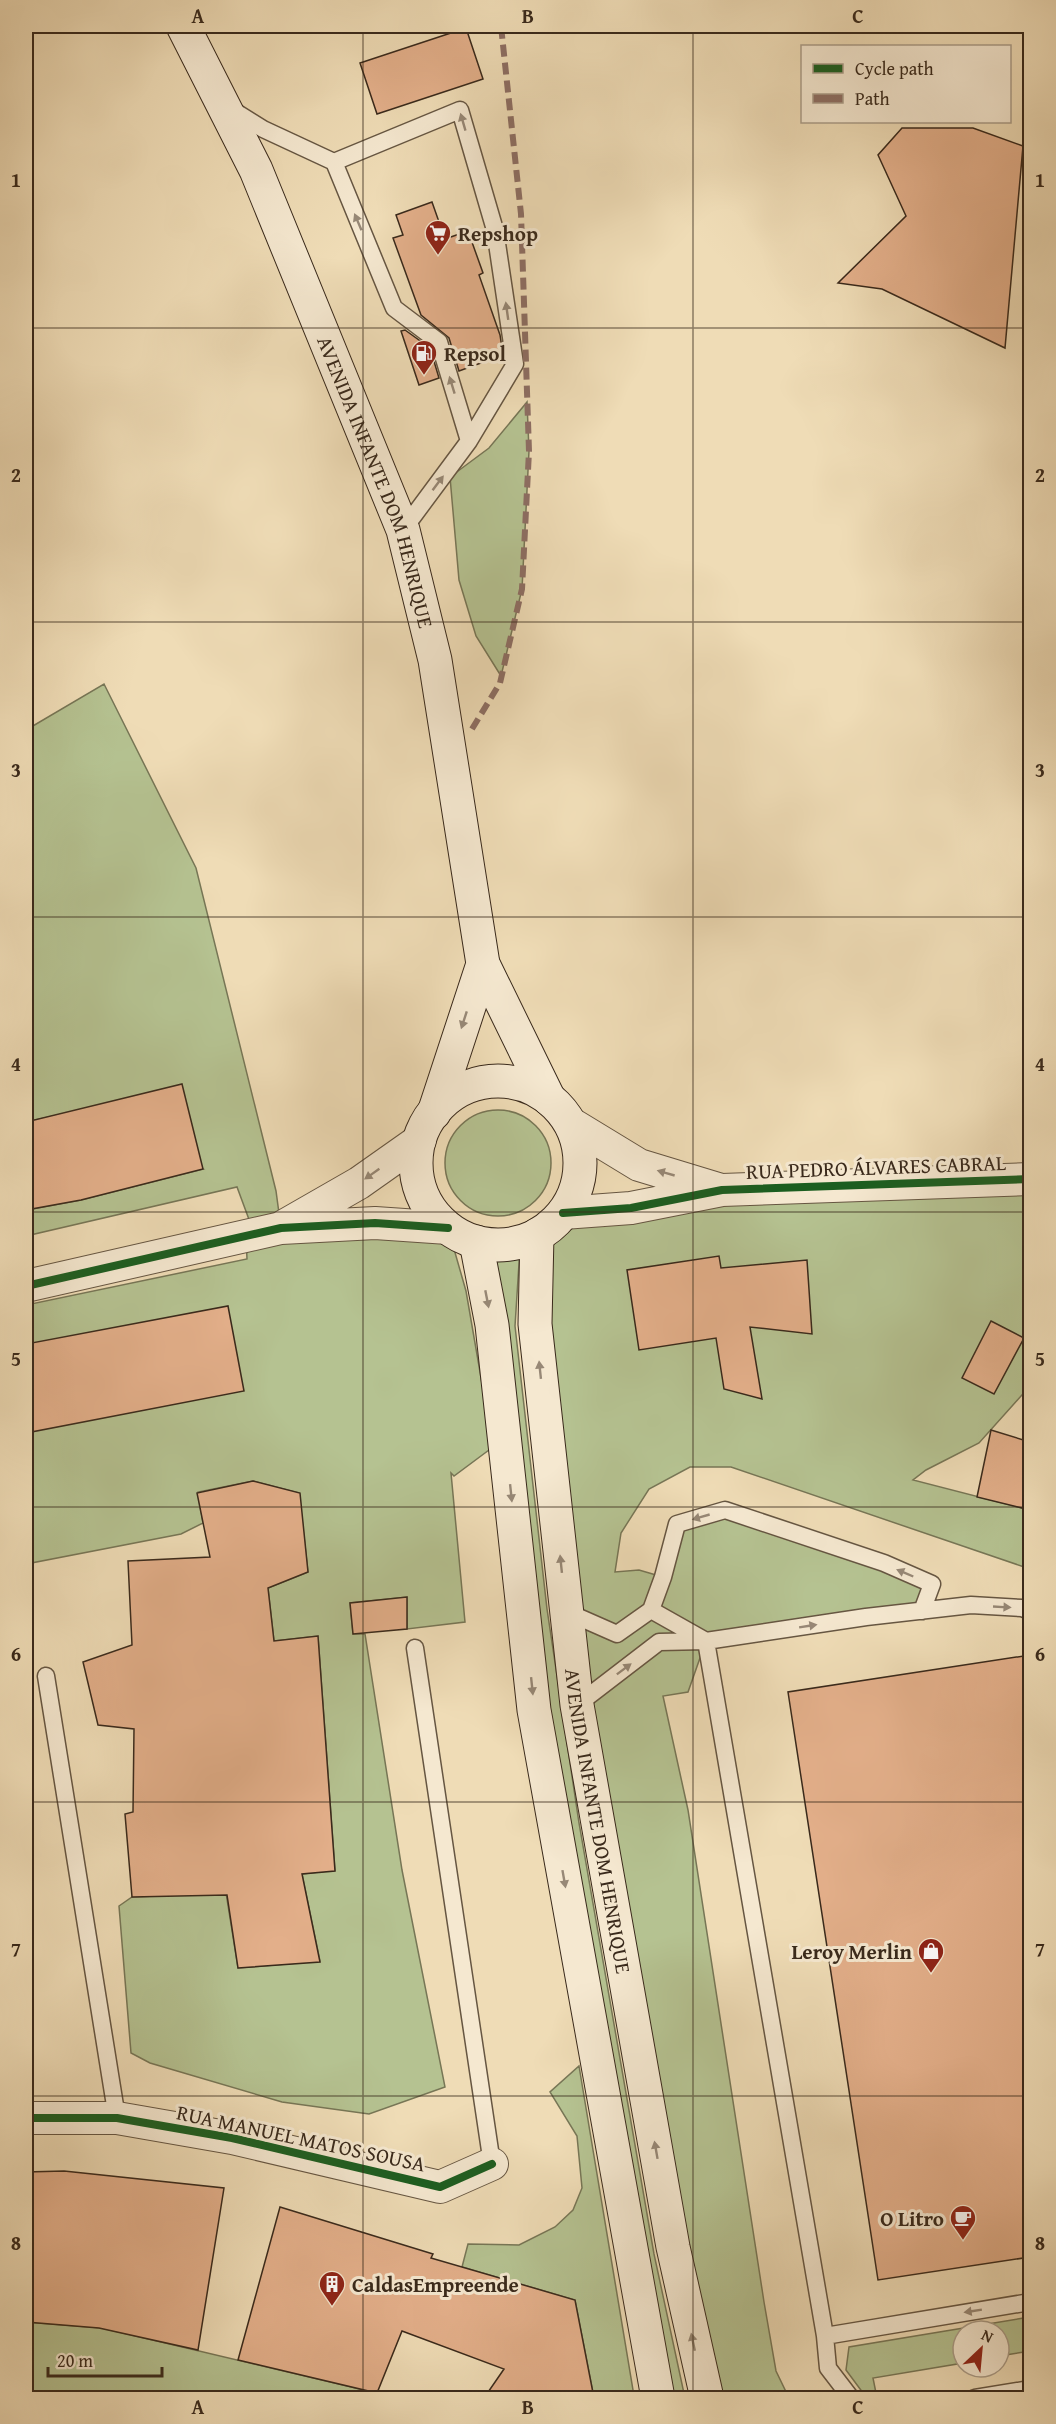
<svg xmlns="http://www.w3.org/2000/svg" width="1056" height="2424" font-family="'Gentium Book Plus',serif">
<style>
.green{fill:#b5c291;stroke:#777656;stroke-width:1.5}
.building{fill:#e3af8a;stroke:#39291b;stroke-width:1.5}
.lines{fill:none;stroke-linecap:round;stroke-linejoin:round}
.lane-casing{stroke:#665642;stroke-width:19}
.street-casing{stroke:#665642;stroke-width:34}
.secondary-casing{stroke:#39291b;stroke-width:35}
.lane{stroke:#f5e8d0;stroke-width:16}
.street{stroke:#f5e8d0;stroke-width:32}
.secondary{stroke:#f5e8d0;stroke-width:33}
.quiet{stroke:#8d6e63;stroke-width:6;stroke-dasharray:12 6;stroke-linecap:butt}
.cycleway-casing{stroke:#f5e8d0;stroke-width:11}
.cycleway{stroke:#1b5e20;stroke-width:8}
.oneway{fill:#978876}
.grid{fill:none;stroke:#39291b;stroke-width:1.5;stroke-opacity:0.55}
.labels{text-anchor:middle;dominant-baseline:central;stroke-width:6;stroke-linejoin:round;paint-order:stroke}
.poi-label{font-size:21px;font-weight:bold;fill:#39291b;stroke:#f5e8d0;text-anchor:start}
.street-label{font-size:21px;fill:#39291b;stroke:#f5e8d0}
.neatline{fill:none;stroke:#39291b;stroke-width:2}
.grid-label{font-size:20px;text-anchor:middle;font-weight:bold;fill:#39291b}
</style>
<rect width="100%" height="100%" fill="#efdcb6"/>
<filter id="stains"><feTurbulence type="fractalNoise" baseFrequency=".00333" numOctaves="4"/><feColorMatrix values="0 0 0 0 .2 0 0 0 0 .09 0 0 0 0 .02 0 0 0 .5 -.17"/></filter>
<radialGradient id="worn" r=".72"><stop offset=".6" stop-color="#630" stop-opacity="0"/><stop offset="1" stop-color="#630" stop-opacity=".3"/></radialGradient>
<path class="green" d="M527,402L529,451L522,589L501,676L476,636L459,580L450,477L489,448Z
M104,684L196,868L276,1191L281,1228H448L466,1291L493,1447L454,1476L451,1473L465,1622L407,1629V1597L350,1603L353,1634H365L402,1870L445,2087L369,2114L282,2102L150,2063L131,2053L119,1906L132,1897L226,1893L238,1968L320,1961L302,1874L335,1870L318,1636L274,1641L268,1588L308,1572L299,1493L253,1481L198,1492L203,1523L181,1534L26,1564V1305L247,1259L246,1235L254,1233L237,1187L26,1236V1210L81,1200L203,1169L62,1114L26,1122V730Z
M445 1163a53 53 0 1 1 106 0a53 53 0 1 1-106 0Z
M1030,1179V1386L979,1443L926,1470L913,1480L1030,1510V1569L731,1467H690L649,1489L621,1533L615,1572L639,1570L663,1577L677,1524L725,1510L932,1584L922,1611L706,1641L688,1692L663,1696L688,1810L764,2302L776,2371L789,2398H707L601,1836L537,1235L551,1226L563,1213Z
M520,1248L515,1326L547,1609L579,1823L654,2254L685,2398H673L547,1708L486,1251L509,1253Z
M579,2066L633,2390L631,2398H594L575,2300L462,2267L468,2244L519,2245L555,2227L573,2210L582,2188L577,2136L550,2092Z
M1030,2317V2351L999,2356V2331H963V2363L873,2378L877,2398L866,2397L846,2370L849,2347Z
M26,2322L102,2328L377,2393L376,2398H26Z"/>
<path class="building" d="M466,28L483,79L377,114L360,63Z
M902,128H973L1023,146L1005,348L882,289L838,283L906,216L878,155Z
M432,202L445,239L468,231L483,273L479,275L500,335L503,355L459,371L449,338L421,315L393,238L403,235L396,215Z
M405,330L430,348L439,378L419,385L401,331Z
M182,1084L203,1169L81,1200L26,1210V1122Z
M719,1256L721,1268L807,1260L812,1334L750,1327L762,1399L724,1389L716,1338L639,1350L627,1270Z
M228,1306L244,1391L26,1433V1344Z
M991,1321L1024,1338L994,1394L962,1378Z
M991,1430L1030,1442V1510L977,1497Z
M253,1481L300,1493L308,1572L268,1588L274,1641L318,1636L335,1871L302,1874L320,1962L238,1968L227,1895L132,1897L125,1814L133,1812L134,1729L98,1725L83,1662L132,1645L128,1561L210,1557L197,1493Z
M407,1597V1629L353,1634L350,1603Z
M1030,1655V2257L878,2280L788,1692Z
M64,2171L224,2188L198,2350L99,2328L26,2322V2172Z
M280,2207L433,2254L431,2258L575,2300L594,2398H484L504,2369L402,2331L377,2393L238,2360Z"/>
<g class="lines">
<g class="lane-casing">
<path id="lane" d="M231,109L263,129L334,162L394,308L439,342L469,441
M334,162L460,110L495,230L515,364L469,441L403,530
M651,1610L706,1641L825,2336L828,2368L851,2398
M567,1612L617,1634L651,1610L663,1577L677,1524L725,1510L884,1563L932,1584L922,1611
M415,1648L492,2164
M46,1676L117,2118
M577,1705L659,1642L706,1641L866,1617L971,1605L1022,1608L1030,1611
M825,2336L1030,2302
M975,2398L1030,2389"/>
</g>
<g class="street-casing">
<path id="street" d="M570,1123L639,1165L718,1189
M563,1213L631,1208L722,1190L1030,1179
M284,1226L359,1183L420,1140
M26,1286L281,1228L375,1223L448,1228
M26,2118H117L232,2138L440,2187L492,2164"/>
</g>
<g class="secondary-casing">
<g id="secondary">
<path id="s1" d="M183,26L256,170L403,530L435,660L483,964L549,1099"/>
<circle cx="498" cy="1163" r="82"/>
<path d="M434,1113L483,964"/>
<path id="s2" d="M537,1235L535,1324L577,1705L673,2247L707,2398"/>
<path d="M476,1242L492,1325L534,1710L658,2398"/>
</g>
</g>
<use href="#lane" class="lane"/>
<use href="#street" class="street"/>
<use href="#secondary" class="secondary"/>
<path class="quiet" d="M472,729L500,683L522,589L529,451L521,214L501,26"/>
<g class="cycleway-casing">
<path id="cycleway" d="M563,1213L631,1208L722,1190L1030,1179
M26,1286L281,1228L375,1223L448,1228
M26,2118H117L232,2138L440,2187L492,2164"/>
</g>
<use href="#cycleway" class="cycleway"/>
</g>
<defs><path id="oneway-solid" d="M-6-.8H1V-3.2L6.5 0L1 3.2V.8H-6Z" transform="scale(1.5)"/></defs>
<g class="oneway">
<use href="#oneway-solid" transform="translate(463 122) rotate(-106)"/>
<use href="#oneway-solid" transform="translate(358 222) rotate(-113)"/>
<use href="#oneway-solid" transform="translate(507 311) rotate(-98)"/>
<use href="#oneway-solid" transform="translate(452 385) rotate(-107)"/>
<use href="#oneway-solid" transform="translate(438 483) rotate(-53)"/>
<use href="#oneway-solid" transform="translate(464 1020) rotate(108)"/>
<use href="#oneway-solid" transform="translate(666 1173) rotate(-164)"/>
<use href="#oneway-solid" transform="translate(372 1174) rotate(145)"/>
<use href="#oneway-solid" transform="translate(487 1299) rotate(79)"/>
<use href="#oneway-solid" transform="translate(540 1370) rotate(-96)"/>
<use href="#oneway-solid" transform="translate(511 1493) rotate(84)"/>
<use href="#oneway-solid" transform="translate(701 1517) rotate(164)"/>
<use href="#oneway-solid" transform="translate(561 1564) rotate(-96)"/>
<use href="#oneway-solid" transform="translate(905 1573) rotate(-157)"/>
<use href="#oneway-solid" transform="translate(1002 1607) rotate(3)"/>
<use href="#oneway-solid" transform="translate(808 1626) rotate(-9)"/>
<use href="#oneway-solid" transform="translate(624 1669) rotate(-37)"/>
<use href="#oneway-solid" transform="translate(532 1686) rotate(84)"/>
<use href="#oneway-solid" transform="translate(564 1879) rotate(80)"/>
<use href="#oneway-solid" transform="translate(656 2150) rotate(-100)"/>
<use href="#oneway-solid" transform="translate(973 2311) rotate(171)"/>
<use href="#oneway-solid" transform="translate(693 2342) rotate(-102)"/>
</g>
<path class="grid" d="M363,26V2398M693,26V2398M26,328H1030M26,622H1030M26,917H1030M26,1212H1030M26,1507H1030M26,1802H1030M26,2096H1030"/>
<defs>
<g id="supermarket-pin" transform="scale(1.35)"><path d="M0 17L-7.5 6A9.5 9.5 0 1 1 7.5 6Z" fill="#8f2418" stroke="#f5e8d0"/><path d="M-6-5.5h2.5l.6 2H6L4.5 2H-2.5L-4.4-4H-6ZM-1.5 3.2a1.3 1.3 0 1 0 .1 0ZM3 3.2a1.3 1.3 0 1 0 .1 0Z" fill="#fff"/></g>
<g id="fuel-pin" transform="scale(1.35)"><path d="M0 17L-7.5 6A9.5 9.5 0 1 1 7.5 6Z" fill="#8f2418" stroke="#f5e8d0"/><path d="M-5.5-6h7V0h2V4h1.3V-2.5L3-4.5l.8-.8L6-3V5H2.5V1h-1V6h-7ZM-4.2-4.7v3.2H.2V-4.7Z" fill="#fff"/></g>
<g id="shop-pin" transform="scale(1.35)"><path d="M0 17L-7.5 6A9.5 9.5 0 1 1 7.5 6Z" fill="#8f2418" stroke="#f5e8d0"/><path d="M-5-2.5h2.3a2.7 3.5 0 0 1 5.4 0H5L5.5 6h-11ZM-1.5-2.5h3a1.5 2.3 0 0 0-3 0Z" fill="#fff"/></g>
<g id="cafe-pin" transform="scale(1.35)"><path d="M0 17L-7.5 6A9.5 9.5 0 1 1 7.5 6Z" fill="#8f2418" stroke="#f5e8d0"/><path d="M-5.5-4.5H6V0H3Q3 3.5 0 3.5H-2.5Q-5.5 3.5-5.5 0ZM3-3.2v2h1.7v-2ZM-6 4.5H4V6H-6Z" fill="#fff"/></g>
<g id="building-pin" transform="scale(1.35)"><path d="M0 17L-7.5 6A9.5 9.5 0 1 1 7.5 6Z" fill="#8f2418" stroke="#f5e8d0"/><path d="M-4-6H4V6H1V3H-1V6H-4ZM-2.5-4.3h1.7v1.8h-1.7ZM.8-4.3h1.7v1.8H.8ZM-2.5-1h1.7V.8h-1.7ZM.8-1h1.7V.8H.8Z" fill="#fff"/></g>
</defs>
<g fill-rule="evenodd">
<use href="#supermarket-pin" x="438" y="233"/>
<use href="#fuel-pin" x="424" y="353"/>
<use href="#shop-pin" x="931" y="1951"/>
<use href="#cafe-pin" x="963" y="2218"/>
<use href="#building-pin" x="332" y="2284"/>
</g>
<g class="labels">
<g class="poi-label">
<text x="458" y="233">Repshop</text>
<text x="444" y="353">Repsol</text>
<text x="912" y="1951" text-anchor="end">Leroy Merlin</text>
<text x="944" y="2218" text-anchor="end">O Litro</text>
<text x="352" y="2284">CaldasEmpreende</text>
</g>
<g class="street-label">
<text stroke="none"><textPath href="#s1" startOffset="496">AVENIDA INFANTE DOM HENRIQUE</textPath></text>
<text transform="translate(876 1167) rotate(-2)">RUA PEDRO ÁLVARES CABRAL</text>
<text stroke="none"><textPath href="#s2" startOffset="590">AVENIDA INFANTE DOM HENRIQUE</textPath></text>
<text transform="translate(301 2138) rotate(12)">RUA MANUEL MATOS SOUSA</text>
</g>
</g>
<rect width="1056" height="2424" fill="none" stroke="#efdcb6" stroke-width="66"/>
<rect x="801" y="45" width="210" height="78" fill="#f5e8d0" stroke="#aa9c88" stroke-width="1.5"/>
<rect x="813" y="64" width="30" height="9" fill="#1b5e20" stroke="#aa9c88" stroke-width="1.5"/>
<text x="855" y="75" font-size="18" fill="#39291b">Cycle path</text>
<rect x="813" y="94" width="30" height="9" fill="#8d6e63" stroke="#aa9c88" stroke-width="1.5"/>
<text x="855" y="105" font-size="18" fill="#39291b">Path</text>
<g transform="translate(981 2349) rotate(26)"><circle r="28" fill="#f5e8d0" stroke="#aa9c88" stroke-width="1.5"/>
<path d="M0-4.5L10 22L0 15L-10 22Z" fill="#8f2418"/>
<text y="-9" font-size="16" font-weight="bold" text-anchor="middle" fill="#39291b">N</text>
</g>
<path d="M48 2367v9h114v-9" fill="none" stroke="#39291b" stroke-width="3"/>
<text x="57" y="2367" font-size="18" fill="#39291b" stroke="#f5e8d0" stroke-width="4.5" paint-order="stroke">20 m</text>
<rect x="33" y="33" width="990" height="2358" class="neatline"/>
<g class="grid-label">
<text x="198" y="23">A</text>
<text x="528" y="23">B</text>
<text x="858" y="23">C</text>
<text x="16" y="187">1</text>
<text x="1040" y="187">1</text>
<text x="16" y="482">2</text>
<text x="1040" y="482">2</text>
<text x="16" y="777">3</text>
<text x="1040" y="777">3</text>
<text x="16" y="1071">4</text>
<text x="1040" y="1071">4</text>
<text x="16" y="1366">5</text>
<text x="1040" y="1366">5</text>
<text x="16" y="1661">6</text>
<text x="1040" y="1661">6</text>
<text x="16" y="1956">7</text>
<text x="1040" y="1956">7</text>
<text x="16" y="2250">8</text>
<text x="1040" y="2250">8</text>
<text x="198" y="2414">A</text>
<text x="528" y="2414">B</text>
<text x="858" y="2414">C</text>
</g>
<rect width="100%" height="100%" filter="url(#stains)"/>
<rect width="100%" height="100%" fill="url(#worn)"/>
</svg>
